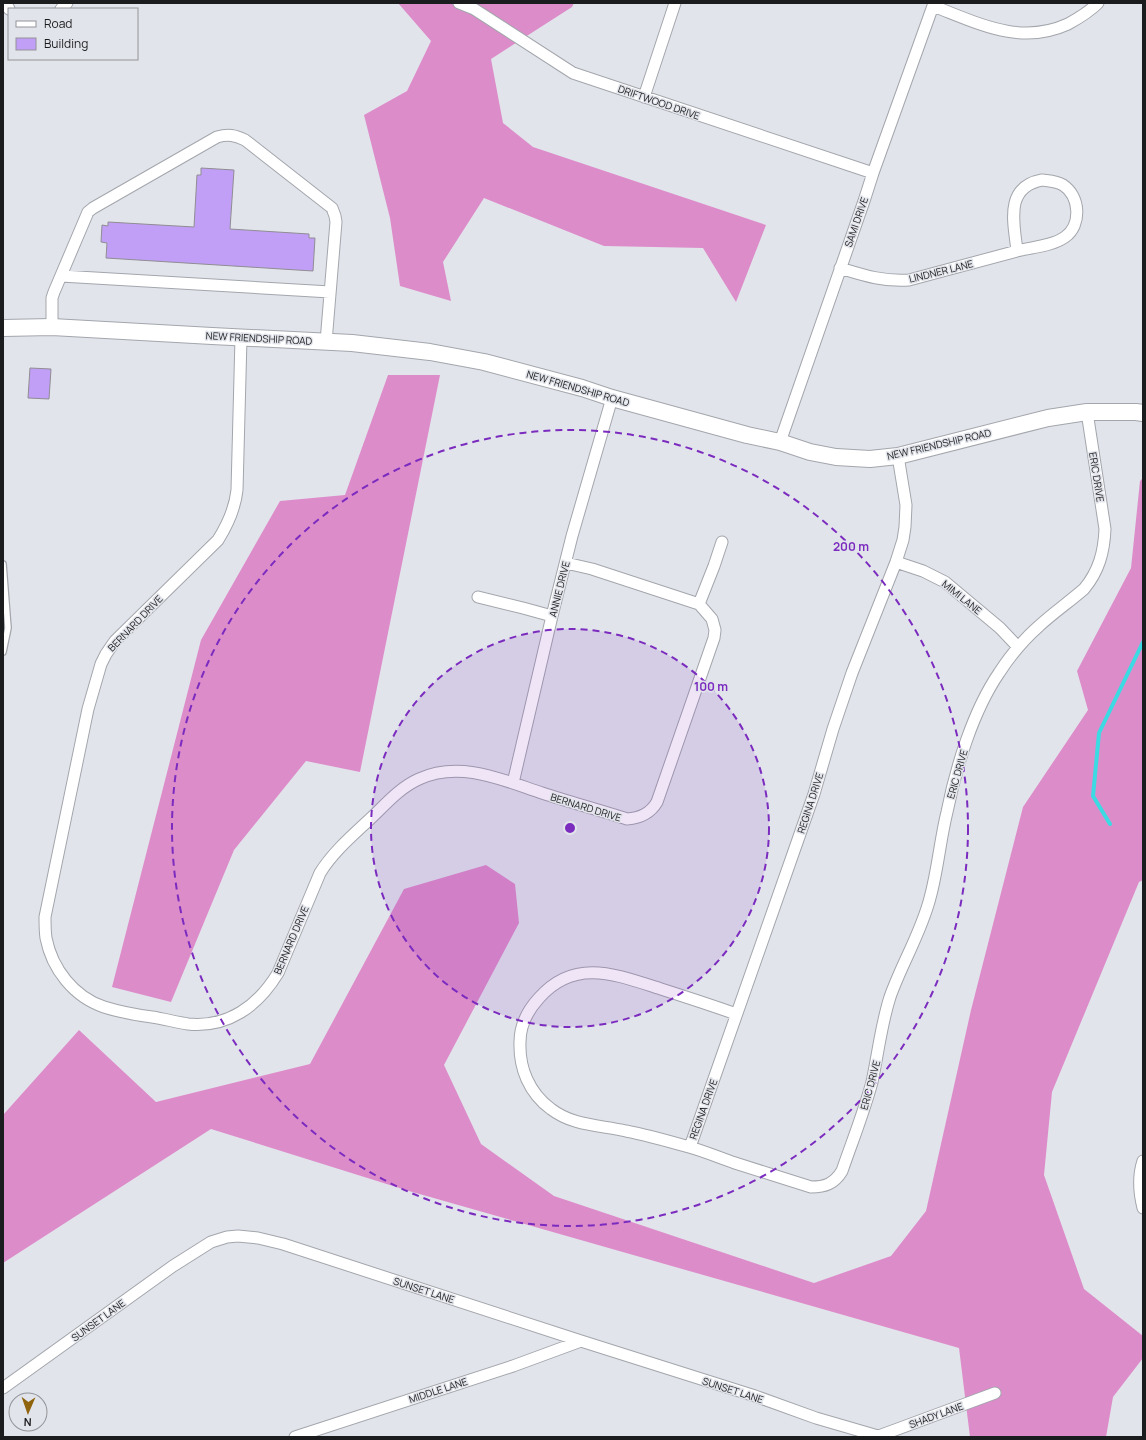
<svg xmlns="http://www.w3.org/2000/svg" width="1146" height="1440" font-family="Manrope,sans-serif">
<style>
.forest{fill:#dd8cca}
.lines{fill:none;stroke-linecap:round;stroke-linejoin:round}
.stream{stroke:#3cdae2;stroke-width:4}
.building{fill:#c29ff6;stroke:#8f8d93}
.lane-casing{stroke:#a3a6ac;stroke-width:8}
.street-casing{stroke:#a3a6ac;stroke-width:13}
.secondary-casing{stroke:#a3a6ac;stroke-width:18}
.lane{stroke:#fff;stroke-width:5.5}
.street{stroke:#fff;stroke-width:11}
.secondary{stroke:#fff;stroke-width:16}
.ring{fill:none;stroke:#7b2cbf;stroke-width:2;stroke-dasharray:7 5}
.labels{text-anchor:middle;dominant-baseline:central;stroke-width:3;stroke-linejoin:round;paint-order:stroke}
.street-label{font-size:10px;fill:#1b1c1e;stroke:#e2e4eb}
.centre{fill:#7b2cbf;stroke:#e2e4eb;stroke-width:2}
.ring-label{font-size:12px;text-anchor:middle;font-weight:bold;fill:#7b2cbf;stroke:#e2e4eb;stroke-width:3;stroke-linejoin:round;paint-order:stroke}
</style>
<rect width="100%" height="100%" fill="#e2e4eb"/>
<path class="forest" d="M398,3H574L572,7L491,59L503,123L533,147L766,225L736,302L703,248L604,246L484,198L443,262L451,301L400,286L390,218L364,115L407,91L431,41Z
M388,375H440L360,772L306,761L234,850L171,1002L112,987L201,640L280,501L345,495Z
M1143,478V880L1139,882L1052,1092L1044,1175L1084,1289L1143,1336V1358L1113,1397L1106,1437H970L959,1348L409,1191L211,1129L3,1263V1115L79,1030L156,1102L310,1064L404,889L486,865L515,884L519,923L444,1065L481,1144L554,1196L814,1283L891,1256L926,1211L971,1010L1023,807L1088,710L1077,671L1131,568L1140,481Z"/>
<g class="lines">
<path class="stream" d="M1110,824L1093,796L1099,733L1143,642"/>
</g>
<path class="building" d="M201,168L234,170L230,229L309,234V238H315L313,271L106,258L107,243L101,242L102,225L108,226V222L194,227L197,175H201Z
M30,368L51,369L49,399L28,398Z"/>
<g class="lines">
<g class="lane-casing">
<path id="lane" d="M3,564L8,628L3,652"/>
</g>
<g class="street-casing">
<path id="street" d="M6,3L9,9
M459,3L474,9L573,73L873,173
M933,6C978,23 1020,46 1068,24C1079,18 1089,12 1098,3
M61,9L67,3
M644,97L675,3
M1042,180C1049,181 1056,181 1063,185C1080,196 1082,225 1065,237C1052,246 1033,247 1017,251C1014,223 1004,187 1042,180Z
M840,268C863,275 884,282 909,280L1017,251
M61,276L330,292
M52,327V298L54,292L88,212L93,208L217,137C228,134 235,135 245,140L332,208L335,216L336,222L326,342
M241,338L237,490C235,509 228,524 218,540L115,641L106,654L101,664L88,709L45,917C45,924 45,931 46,938C52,969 74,997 104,1007C120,1012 136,1015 152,1017C164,1019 176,1022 188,1024C228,1028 258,1006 278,973L320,873C333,852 352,836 370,819C385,805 399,788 419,779C460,760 503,780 542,793C570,802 599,810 627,819C640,818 650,814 657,802L714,638L715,630L712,619L699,604L592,569L566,563
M780,442L864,201L873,173L934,3
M896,562L923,571L945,582L1000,628L1018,647
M478,597L523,608L552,616
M699,604L714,566L722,542
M513,783L552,616L572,536L612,398
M736,1014C711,1005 686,997 661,989C617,975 575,957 539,998C528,1010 520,1026 520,1042C519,1068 529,1093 551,1109C573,1126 600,1125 626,1131C647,1135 668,1141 689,1147C704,1151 720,1158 735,1163C760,1171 786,1179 811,1187C825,1187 834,1184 842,1171C852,1142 864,1112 872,1082C878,1054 881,1025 890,997C902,963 921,933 930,898C938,869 940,840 947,812C956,767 973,711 999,673C1010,656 1023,640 1039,626C1053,613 1069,602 1084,589C1099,571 1104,552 1105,529L1087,412
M690,1147L814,794L833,729L852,673L896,562L903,540L905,527L906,505L898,456
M1143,1161C1138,1176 1139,1192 1143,1208
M3,1388L173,1266L211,1242L227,1237L238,1236L258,1238L283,1244L581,1341L755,1396L816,1418L878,1436
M295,1437L513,1366L581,1341
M876,1437L995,1393"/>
</g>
<g class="secondary-casing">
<path id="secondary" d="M3,328L52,327L212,336L352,343L430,352L484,362L582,388L612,398L747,435L780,442L810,452L836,457L870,459L898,456L1048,418L1087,412H1136L1143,413"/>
</g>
<use href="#lane" class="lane"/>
<use href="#street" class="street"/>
<use href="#secondary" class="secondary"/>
</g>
<circle cx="570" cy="828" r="199" fill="#7b2cbf" fill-opacity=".12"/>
<g class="ring">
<circle cx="570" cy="828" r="199"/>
<circle cx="570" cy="828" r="398"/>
</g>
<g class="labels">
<g class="street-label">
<text transform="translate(659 102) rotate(19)">DRIFTWOOD DRIVE</text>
<text transform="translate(856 222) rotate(-71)">SAMI DRIVE</text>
<text transform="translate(941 271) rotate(-14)">LINDNER LANE</text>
<text transform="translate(259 338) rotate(3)">NEW FRIENDSHIP ROAD</text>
<text transform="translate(578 388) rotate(16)">NEW FRIENDSHIP ROAD</text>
<text transform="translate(939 444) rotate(-13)">NEW FRIENDSHIP ROAD</text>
<text transform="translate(1097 477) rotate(81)">ERIC DRIVE</text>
<text transform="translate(559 589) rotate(-76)">ANNIE DRIVE</text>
<text transform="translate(962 597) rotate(39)">MIMI LANE</text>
<text transform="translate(135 623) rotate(-46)">BERNARD DRIVE</text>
<text transform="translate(957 774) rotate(-74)">ERIC DRIVE</text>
<text transform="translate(810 803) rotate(-72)">REGINA DRIVE</text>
<text transform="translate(586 807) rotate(17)">BERNARD DRIVE</text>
<text transform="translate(291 940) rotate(-67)">BERNARD DRIVE</text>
<text transform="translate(870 1085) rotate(-75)">ERIC DRIVE</text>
<text transform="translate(703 1109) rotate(-70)">REGINA DRIVE</text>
<text transform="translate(424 1290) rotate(18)">SUNSET LANE</text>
<text transform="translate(98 1320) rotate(-36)">SUNSET LANE</text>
<text transform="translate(438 1390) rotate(-18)">MIDDLE LANE</text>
<text transform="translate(733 1390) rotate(18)">SUNSET LANE</text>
<text transform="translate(936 1415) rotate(-20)">SHADY LANE</text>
</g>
</g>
<circle cx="570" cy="828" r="6" class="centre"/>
<g class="ring-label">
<text x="851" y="551">200 m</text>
<text x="711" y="691">100 m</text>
</g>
<rect width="1146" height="1440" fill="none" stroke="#1b1c1e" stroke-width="8"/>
<rect x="8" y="8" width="130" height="52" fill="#e2e4eb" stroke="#929499"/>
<rect x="16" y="21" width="20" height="6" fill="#ffffff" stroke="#929499"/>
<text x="44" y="28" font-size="12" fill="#1b1c1e">Road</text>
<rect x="16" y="38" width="20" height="12" fill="#c29ff6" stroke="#929499"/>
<text x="44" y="48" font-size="12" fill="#1b1c1e">Building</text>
<g transform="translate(28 1412) rotate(182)"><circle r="19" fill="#e2e4eb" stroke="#929499"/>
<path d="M0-3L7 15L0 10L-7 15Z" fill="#90640d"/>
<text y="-6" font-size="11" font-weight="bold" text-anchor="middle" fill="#1b1c1e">N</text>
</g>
</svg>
